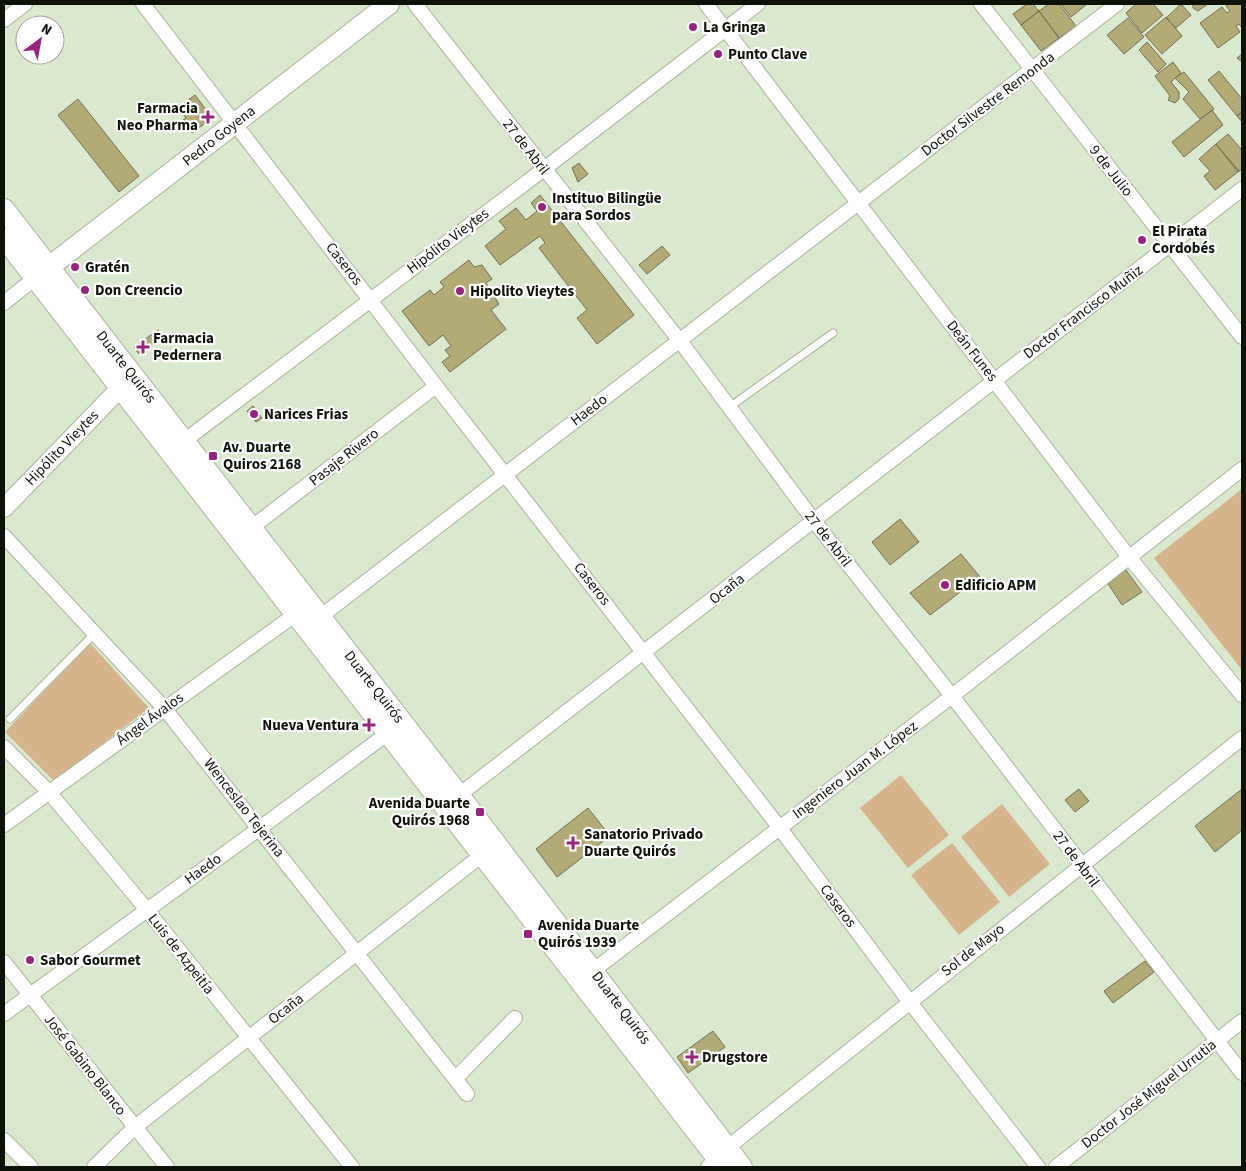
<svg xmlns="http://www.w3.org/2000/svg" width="1246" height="1171" font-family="'Source Sans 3',sans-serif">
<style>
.green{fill:#d7b38b}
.building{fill:#b3ab75;stroke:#726e53}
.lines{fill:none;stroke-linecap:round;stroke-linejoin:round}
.service-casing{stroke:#a7b59b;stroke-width:9}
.minor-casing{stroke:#a7b59b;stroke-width:16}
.tertiary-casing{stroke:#a7b59b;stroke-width:20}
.secondary-casing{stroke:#a7b59b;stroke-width:22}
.service{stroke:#fff;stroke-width:7}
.minor{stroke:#fff;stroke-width:14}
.tertiary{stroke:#fff;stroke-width:18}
.secondary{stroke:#fff;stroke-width:20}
.poi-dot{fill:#98227d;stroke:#fff;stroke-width:2}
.labels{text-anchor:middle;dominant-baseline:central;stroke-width:4.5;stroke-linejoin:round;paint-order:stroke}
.poi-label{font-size:15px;font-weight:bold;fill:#0d1209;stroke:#fff;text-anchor:start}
.street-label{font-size:15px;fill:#0d1209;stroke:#fff}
</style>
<rect width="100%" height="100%" fill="#dae9cd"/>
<path class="green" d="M1242,489V670L1154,558Z
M90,643L149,708L54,781L5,732Z
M901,775L949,835L908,868L860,808Z
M1002,804L1050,864L1009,897L961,837Z
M952,843L1000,902L959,935L911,875Z"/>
<path class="building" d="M1027,4H1033L1039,11L1021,25L1013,14Z
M1049,4H1059L1076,26L1059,38L1039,11Z
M1061,4H1084L1086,5L1071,17Z
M1136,4H1153L1163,15L1142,33L1126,13Z
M1181,4L1191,15L1176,28L1166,18Z
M1193,4H1208L1198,11L1193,8Z
M1228,4H1242V28L1239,24L1236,26L1240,32L1218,48L1200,23L1222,7L1227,13L1230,11L1226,6Z
M1039,11L1059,38L1041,51L1021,25Z
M1166,17L1182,36L1162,54L1145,35Z
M1128,18L1144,37L1124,54L1107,35Z
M1147,42L1166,64L1158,72L1139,50Z
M1242,54V62L1237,58Z
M1173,62L1181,73L1171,82L1179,92V99L1175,103L1168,100L1170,96L1155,76Z
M1219,71L1242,99V112L1237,116L1208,80Z
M1184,72L1214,109L1200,119L1183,99L1189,92L1175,78Z
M195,95L212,118L192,133L183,120L186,118L178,108Z
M78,99L139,176L119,192L58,115Z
M1212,110L1223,125L1184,157L1172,142Z
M1242,112V122L1237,116Z
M1228,134L1242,150V169L1238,172L1216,144Z
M1216,144L1239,171L1215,190L1204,176L1210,171L1199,159Z
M579,163L588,174L578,182L572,168Z
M540,195L634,315L597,344L577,318L587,310L539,248L545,243L540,236L500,265L485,246L506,229L499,221L516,208L526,220L537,211L531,203Z
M662,246L670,255L647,274L639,265Z
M469,260L474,267L482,265L492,279L486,283L499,304L491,310L506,329L450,372L442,362L450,356L445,350L451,346L443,335L429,346L402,311L430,290L434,295L444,287L440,282Z
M158,330L163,337L139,354L134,347Z
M253,406L262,418L256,422L247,411Z
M900,519L919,542L890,565L872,542Z
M961,554L980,577L930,615L910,593Z
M1126,570L1142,592L1122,605L1107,582Z
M1079,789L1089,801L1075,812L1065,800Z
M1242,789V830L1215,852L1195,826Z
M588,808L610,836L557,877L536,849Z
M1145,961L1154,972L1113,1003L1104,991Z
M713,1031L725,1047L688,1073L677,1057Z"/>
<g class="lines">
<g class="service-casing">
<path id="service" d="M728,408L833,333
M10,719L95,633"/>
</g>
<g class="minor-casing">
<path id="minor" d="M143,4L436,386L779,827L909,1001L1038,1167
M415,4L680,341L814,521L952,696L1242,1073
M706,4L1129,557L1242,695
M981,4L1242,337
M4,20L25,4
M4,303L35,278
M179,446L184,441L544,169L758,4
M251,528L436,386
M4,536L165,709L467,1094
M320,617L1117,4
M4,747L49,792L147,910L352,1167
M459,795L1242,189
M4,825L296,614
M4,962L167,1167
M586,976L952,696L1242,469
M4,1014L260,828L395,728
M456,1078L515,1018
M4,1140L31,1167
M94,1167L135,1127L482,855
M708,1167L727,1148L1242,738
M1056,1167L1242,1021"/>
</g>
<g class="tertiary-casing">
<path id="tertiary" d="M4,508L129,379"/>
</g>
<g class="secondary-casing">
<path id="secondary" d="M4,209L459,795L742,1167
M4,238L720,1162
M49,267L389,4"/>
</g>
<use href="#service" class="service"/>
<use href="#minor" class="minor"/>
<use href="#tertiary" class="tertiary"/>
<use href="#secondary" class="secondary"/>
</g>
<g class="poi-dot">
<circle cx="693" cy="27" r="5"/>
<circle cx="718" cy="54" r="5"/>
<path d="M205.5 109.5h5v5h5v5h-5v5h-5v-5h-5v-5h5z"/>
<circle cx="542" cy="207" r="5"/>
<circle cx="1142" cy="240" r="5"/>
<circle cx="75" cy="267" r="5"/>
<circle cx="85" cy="290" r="5"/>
<circle cx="460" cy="291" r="5"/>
<path d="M140.5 339.5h5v5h5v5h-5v5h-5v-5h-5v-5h5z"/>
<circle cx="254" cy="414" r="5"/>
<rect x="208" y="451" width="10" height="10" rx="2.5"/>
<circle cx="945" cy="585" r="5"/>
<path d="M366.5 717.5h5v5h5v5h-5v5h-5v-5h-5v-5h5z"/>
<rect x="475" y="807" width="10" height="10" rx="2.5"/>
<path d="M570.5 835.5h5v5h5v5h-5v5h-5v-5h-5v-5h5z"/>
<rect x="523" y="929" width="10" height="10" rx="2.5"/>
<circle cx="30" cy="960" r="5"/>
<path d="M689.5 1049.5h5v5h5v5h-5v5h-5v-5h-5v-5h5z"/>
</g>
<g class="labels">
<g class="poi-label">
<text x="703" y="27">La Gringa</text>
<text x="728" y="54">Punto Clave</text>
<text x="198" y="108" text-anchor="end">Farmacia<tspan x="198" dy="17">Neo Pharma</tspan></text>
<text x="552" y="198">Instituo Bilingüe<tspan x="552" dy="17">para Sordos</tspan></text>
<text x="1152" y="231">El Pirata<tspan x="1152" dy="17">Cordobés</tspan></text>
<text x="85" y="267">Gratén</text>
<text x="95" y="290">Don Creencio</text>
<text x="470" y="291">Hipolito Vieytes</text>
<text x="153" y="338">Farmacia<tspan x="153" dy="17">Pedernera</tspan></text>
<text x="264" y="414">Narices Frias</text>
<text x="223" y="447">Av. Duarte<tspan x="223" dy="17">Quiros 2168</tspan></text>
<text x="955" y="585">Edificio APM</text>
<text x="359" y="725" text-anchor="end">Nueva Ventura</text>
<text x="470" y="803" text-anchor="end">Avenida Duarte<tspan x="470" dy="17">Quirós 1968</tspan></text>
<text x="584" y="834">Sanatorio Privado<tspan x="584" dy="17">Duarte Quirós</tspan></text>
<text x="538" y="925">Avenida Duarte<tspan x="538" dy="17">Quirós 1939</tspan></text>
<text x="40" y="960">Sabor Gourmet</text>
<text x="702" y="1057">Drugstore</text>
</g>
<g class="street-label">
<text transform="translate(988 104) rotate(-37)">Doctor Silvestre Remonda</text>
<text transform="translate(219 136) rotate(-38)">Pedro Goyena</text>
<text transform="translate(526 147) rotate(52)">27 de Abril</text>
<text transform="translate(1111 171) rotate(52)">9 de Julio</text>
<text transform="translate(448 241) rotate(-37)">Hipólito Vieytes</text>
<text transform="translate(344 264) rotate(52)">Caseros</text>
<text transform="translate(1083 312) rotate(-37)">Doctor Francisco Muñiz</text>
<text transform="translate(972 351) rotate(52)">Deán Funes</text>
<text transform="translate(126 367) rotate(52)">Duarte Quirós</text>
<text transform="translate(589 410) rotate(-37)">Haedo</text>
<text transform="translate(62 448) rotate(-46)">Hipólito Vieytes</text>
<text transform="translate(344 457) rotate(-38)">Pasaje Rivero</text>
<text transform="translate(828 539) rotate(52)">27 de Abril</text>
<text transform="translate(592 584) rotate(52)">Caseros</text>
<text transform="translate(727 589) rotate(-38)">Ocaña</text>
<text transform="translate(374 687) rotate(52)">Duarte Quirós</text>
<text transform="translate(150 719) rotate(-36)">Ángel Ávalos</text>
<text transform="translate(855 770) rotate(-37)">Ingeniero Juan M. López</text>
<text transform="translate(244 808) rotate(52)">Wenceslao Tejerina</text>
<text transform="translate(1076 859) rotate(53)">27 de Abril</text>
<text transform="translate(203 869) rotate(-36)">Haedo</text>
<text transform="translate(838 906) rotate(53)">Caseros</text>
<text transform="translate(973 950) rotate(-38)">Sol de Mayo</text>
<text transform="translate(181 954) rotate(52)">Luis de Azpeitía</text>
<text transform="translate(621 1008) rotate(53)">Duarte Quirós</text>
<text transform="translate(286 1009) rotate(-38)">Ocaña</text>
<text transform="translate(85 1065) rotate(52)">José Gabino Blanco</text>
<text transform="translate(1149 1094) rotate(-38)">Doctor José Miguel Urrutia</text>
</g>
</g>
<rect width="1246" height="1171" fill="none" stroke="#0d1209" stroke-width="10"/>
<g transform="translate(40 40) rotate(32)"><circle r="24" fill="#ffffff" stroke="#9ea09d"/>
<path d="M0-4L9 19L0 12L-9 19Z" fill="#98227d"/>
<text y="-8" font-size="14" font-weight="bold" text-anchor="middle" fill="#0d1209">N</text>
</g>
</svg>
